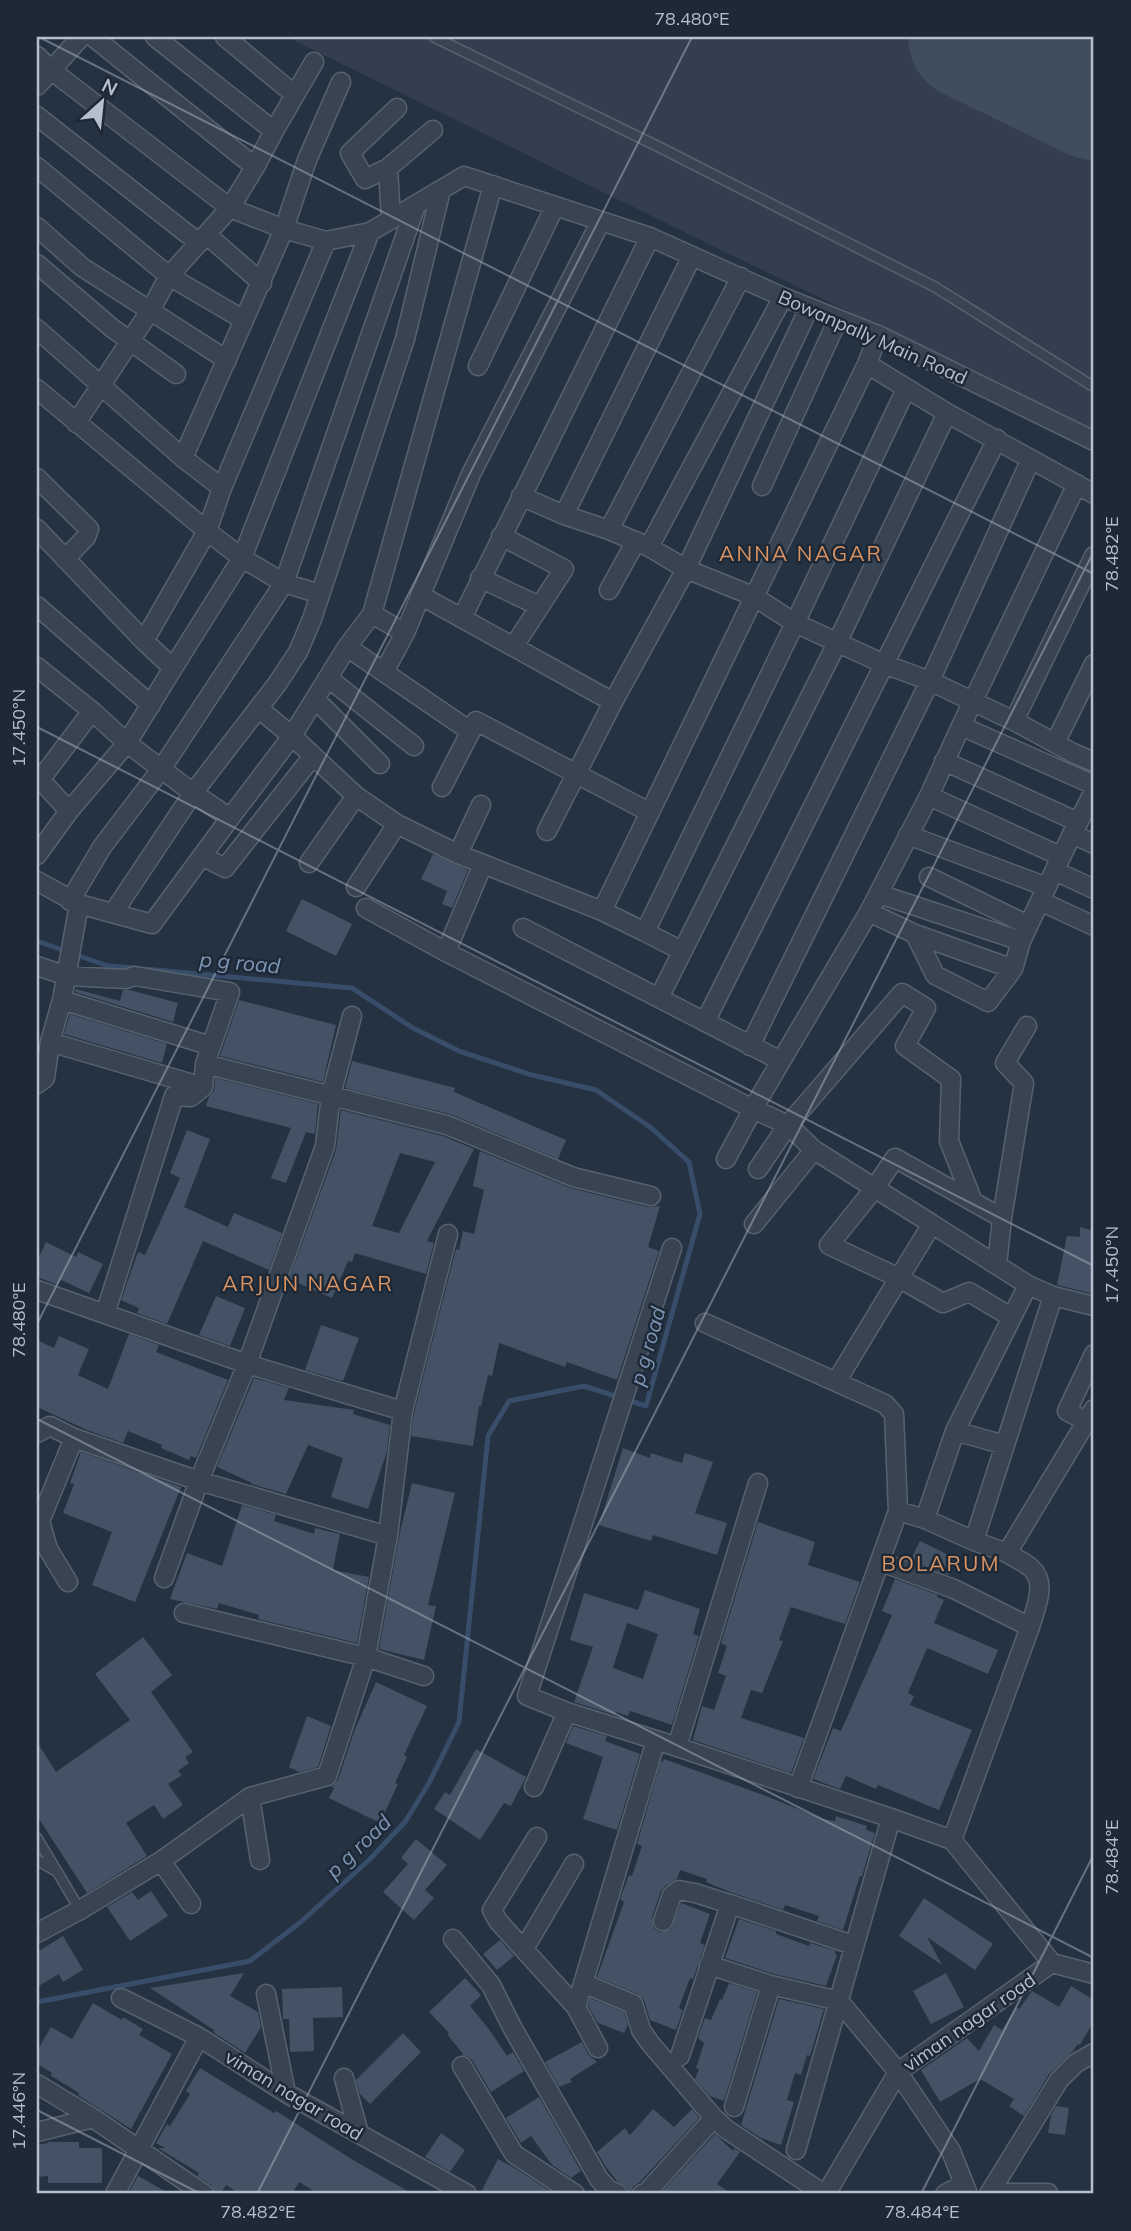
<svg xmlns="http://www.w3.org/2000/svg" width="1131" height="2231" font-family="Mulish,sans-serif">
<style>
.airport{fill:#333f4f}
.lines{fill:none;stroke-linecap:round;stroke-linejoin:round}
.stream{stroke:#384d6a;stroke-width:5}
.runway{stroke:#404d5e;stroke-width:126}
.building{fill:#435264;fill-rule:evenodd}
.lane-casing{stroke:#57626f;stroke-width:12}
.street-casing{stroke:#57626f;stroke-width:21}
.lane{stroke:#394452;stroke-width:9}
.street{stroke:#394452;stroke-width:18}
.ticks{fill:none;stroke:#b6bfcc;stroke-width:2;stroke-opacity:0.45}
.labels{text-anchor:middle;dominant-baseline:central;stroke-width:5;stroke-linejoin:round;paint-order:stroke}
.street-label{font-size:19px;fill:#b6bfcc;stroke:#1e2937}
.neighbourhood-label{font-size:21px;letter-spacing:2px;fill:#db9462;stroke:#1e2937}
.water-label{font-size:21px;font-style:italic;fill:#7c95b4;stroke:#1e2937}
.neatline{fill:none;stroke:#b6bfcc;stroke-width:2.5}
.ticks-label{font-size:18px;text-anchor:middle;fill:#b6bfcc}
</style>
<rect width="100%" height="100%" fill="#253242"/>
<path class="airport" d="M287,37H1094V430L725,252Z"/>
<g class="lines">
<path class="stream" d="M37,941L108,966L135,968
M37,2002L250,1961L302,1921L369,1860L405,1822L429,1783L459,1722L488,1436L509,1401L584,1386L646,1406L700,1214L689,1162L650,1127L596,1090L532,1075L459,1051L413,1028L352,988L145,969"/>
<path class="runway" d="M971,37L1094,97"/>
</g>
<path class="building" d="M433,854L468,870L452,908L442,904L447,891L421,879Z
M302,899L352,924L336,956L286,931Z
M76,989L120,1001L123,990H130L178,1003L173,1022L75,992Z
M239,1000L336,1025L323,1082L220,1056Z
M70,1014L167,1044L162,1063L64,1034Z
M352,1061L455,1088L454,1092L566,1140L558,1159L450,1114L345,1088Z
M215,1078L318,1104L315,1134L306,1132L286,1183L271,1178L291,1128L206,1106L209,1097L214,1091Z
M341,1110L443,1136L474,1149L427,1241L434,1243L426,1274L355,1253L352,1262L348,1261L332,1298L289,1279L336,1150ZM400,1153L435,1162L399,1233L372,1226Z
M187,1130L210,1139L184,1207L228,1227L234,1213L282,1233L269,1270L203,1241L167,1324L137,1313L139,1308L121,1300L138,1252L145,1255L180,1178L170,1173Z
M480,1151L570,1188L648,1207L660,1206L648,1247L659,1251L617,1380L567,1362L565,1367L499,1343L492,1376L488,1375L481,1406H479L473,1446L411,1436L414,1413L456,1249L459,1250L463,1231L474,1234L484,1190L473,1186Z
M1080,1227L1094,1231V1294L1057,1285L1067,1236L1080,1237Z
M46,1242L76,1257L78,1252L103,1264L89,1293L61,1280L58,1285L37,1277V1261Z
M216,1296L245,1308L230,1346L199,1335Z
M321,1325L359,1338L343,1381L305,1370Z
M129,1334L159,1345L156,1352L228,1380L196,1458L191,1456L189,1460L161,1448L162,1445L128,1431L123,1443L87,1430L37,1407V1340L54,1348L59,1336L89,1349L78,1375L108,1389Z
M254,1378L289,1388L284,1400L354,1410L353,1414L390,1425L387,1451L368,1509L331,1497L343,1458L308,1445L286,1494L251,1484L252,1483L217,1467Z
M623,1448L650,1458L651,1453L682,1463L685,1453L713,1462L695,1513L727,1523L717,1555L653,1535L651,1541L599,1525Z
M81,1452L181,1487L135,1602L92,1585L112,1532L63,1513L74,1484L70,1483Z
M412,1483L455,1493L428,1605L436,1606L424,1660L379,1649L400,1532Z
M242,1505L276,1515L274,1521L314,1534L315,1528L340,1534L333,1570L369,1577L357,1643L258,1619L259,1615L219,1603L217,1609L170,1599L187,1553L222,1566Z
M758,1522L815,1542L808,1565L860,1582L845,1624L791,1607L779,1640L783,1641L762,1693L751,1690L741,1718L804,1738L791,1773L693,1740L702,1706L714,1710L726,1676L718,1673L727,1646L721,1643Z
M920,1541L957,1559L949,1575L910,1561Z
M895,1579L938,1595L937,1597L944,1600L934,1623L998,1650L988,1674L927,1648L908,1693L914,1696L910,1705L972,1730L939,1810L878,1785L876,1789L846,1776L840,1789L813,1779L833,1728L841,1731L892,1615L882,1611Z
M645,1590L700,1609L693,1634L699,1636L672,1725L630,1711L628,1716L616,1712L615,1715L574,1702L593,1647L570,1640L584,1593L638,1610ZM627,1623L658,1634L643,1679L613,1668Z
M143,1637L172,1675L151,1692L193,1752L185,1757L189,1763L178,1771L182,1775L168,1784L183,1805L163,1819L154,1805L126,1823L147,1856L87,1893L37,1816V1742L56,1772L130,1720L95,1674Z
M376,1682L427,1706L404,1755L407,1757L395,1783L398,1784L380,1823L329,1798L334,1788L331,1787L338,1780L355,1729Z
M307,1716L331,1726L318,1767L299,1772L289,1767Z
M573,1726L607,1736L605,1741L640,1754L617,1830L583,1819L603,1757L566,1743Z
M476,1749L526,1777L511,1806L504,1803L480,1840L434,1809L445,1792L450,1795Z
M664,1759L766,1796L823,1819L835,1821L836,1816L867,1826L866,1830L875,1833L862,1876H860L843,1930L817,1921L819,1916L785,1905L783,1910L730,1892L706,1882L707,1879L680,1870L677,1879L665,1886L661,1891L652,1917L654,1928L660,1932L671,1929L681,1903L710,1914L700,1943L705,1945L693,1979L690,1978L679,2008L683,2010L676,2030L650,2020L644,2000L638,1994L597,1977L624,1902L620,1899L629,1875L632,1876L642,1846L637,1844L661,1761L663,1762Z
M416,1839L447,1865L425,1890L434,1898L414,1920L383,1892L408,1864L401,1858Z
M151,1891L168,1916L130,1941L107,1907L132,1892L138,1900Z
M924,1898L993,1944L975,1970L927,1937L942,1965L899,1936Z
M739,1919L776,1931V1934L809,1946L810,1943L836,1951L835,1954L837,1955L826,1986L774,1974L725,1958Z
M63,1936L83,1970L63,1982L59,1974L37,1987V1952Z
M500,1940L514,1956L497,1970L483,1954Z
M244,1973L230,1996L258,2012L261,2027L245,2053L213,2032L214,2030L150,1988Z
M946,1973L964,2007L931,2024L913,1991Z
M465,1978L481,1995L470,2006L488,2028L507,2056L513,2052L524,2071L491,2092L472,2060L467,2056L461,2055L463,2054L447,2034L449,2033L429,2012Z
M729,1983L757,1992L724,2101L710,2096L695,2079L699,2069L696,2068L704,2043L698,2038L705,2018L711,2020L720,1999L722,2000Z
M1071,1986L1094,2000V2021L1080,2045L1078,2044L1073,2051L1049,2074L1024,2116L1009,2106L1014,2099L980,2079L940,2102L921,2070L967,2038L979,2051L994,2025L1002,2030L1016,2007L1019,2009L1032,1991L1059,2007Z
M342,1987L343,2017L313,2018L314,2051L290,2052L289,2019H283L282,1989Z
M590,1998L624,2012L628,2025L624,2033L598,2023L588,2006Z
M779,1999L824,2009L810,2056L807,2055L801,2075L795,2073L787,2100L794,2102L781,2145L761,2138L741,2125Z
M93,2003L122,2020L123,2017L143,2029L139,2035L172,2054L131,2129L78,2095L79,2093L50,2075L52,2073L37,2064V2051L51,2027L72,2039Z
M403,2033L421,2052L370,2104L360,2094L356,2080Z
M582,2042L588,2054L597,2062L570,2079L572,2082L559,2087L545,2062Z
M200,2068L274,2113L276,2111L353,2160L413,2194H319L299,2182L292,2194H240L226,2185L220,2194H215L211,2185L197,2176L199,2173L158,2148H165L156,2143L167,2124L170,2126L190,2094L186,2091Z
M539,2097L581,2171L571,2178L552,2165L531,2136L521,2143L506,2118Z
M1056,2106L1069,2108L1065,2135L1048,2133L1051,2115Z
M653,2109L674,2127L692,2109L699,2118L640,2182L634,2186L629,2194L627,2187L617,2181L606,2167L597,2152L625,2128L630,2135Z
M441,2133L465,2150L450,2172L425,2157Z
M715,2134L733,2151L734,2148L740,2152L717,2184L732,2194H660Z
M48,2142H79V2148H102V2183H48V2176L37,2177V2145L48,2143Z
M498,2159L513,2167L555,2194H480Z
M138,2176L170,2194H128Z"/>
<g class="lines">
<g class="lane-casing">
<path id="lane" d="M434,37L663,149L935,287L1094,387
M37,1838L80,1910
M37,1860L56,1871"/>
</g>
<g class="street-casing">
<path id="street" d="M155,37L274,131L255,167
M225,37L295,95
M37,56L51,70L230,208L284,229L326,241L370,232L464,176L650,237L783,297L878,335L1094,441
M37,86L81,37
M397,108L350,153L365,179L388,168L433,130
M37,116L199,243L207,235L262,283
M274,131L314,62
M37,167L169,276L244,320L284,229L307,160L341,82
M388,168L391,220
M37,227L82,267L227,360
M37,264L112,328L176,374
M809,308L686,569L753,596L795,623L884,664L930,681L1014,721L1073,753L1094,762
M37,329L183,458L222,488
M867,364L947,413L1094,494
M478,366L555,206
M37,389L207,531L242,558L284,583L320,594
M76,423L150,311L169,276L230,208L255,167L93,37
M183,458L244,320
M37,478L89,529L86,537L65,559
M762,486L838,319
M521,496L564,515L609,530L649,547L686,569L613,702L547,831
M564,515L692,256
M37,529L144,641L173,668L127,743L193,793L230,818L152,924L79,904L37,881
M609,530L741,277
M501,536L564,569L514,646
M649,547L783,297
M480,578L539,606
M609,590L636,541
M420,595L613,702
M37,606L151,705
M462,618L650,237
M405,633L372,614L493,185
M144,641L207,531L222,488L326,241
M347,647L372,614
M37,667L92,711L127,743L69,811L37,855
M173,668L242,558L370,232
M384,672L405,633L471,474L601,221
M328,678L414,746
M315,699L380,764
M259,709L292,736L356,796L397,824
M1014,721L1094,556
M961,726L1094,785
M1055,743L1094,664
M944,761L1078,822L1072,834
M37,776L69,811
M37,784L92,711
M442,787L476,721L649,812
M929,796L1060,856L1055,871L1094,889
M230,818L292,736L347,647L470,731
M1074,831L1094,791
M908,835L1047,887
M458,854L481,805
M202,856L225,868L313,756
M309,863L356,796
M929,877L1028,925
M356,887L397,824L458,854L602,911L645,932L795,623L906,389
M879,894L1021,941
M70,901L102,847L162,768L284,583L416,205
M1040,901L1094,926
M366,908L446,952L753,1109L781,1061L523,928
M602,911L867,364L878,335
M869,912L929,796L961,726L1077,484
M113,913L193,793L277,684L298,652L312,619L405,339L441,190
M645,932L682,951
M915,934L935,975L988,1002L1013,969
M446,952L483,864
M37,966L67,976L126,979L135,976L230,992L205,1064L203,1087L191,1097L174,1096L105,1314
M659,998L837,643L947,413
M62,1000L211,1046
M705,1022L997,439
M50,1042L203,1087
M750,1046L930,681L1031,459
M781,1061L869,912L915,934L1013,969L1021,941L1072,834L1094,844
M205,1064L447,1125L573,1177L651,1196
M37,1084L45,1078L50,1042L62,1000L79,904
M726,1159L753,1109L788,1125L814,1150L932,1224
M758,1169L788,1125L902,993L926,1008L905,1046L951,1079L949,1141L972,1199
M1002,1218L1024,1083L1005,1063L1027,1026
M754,1224L814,1150
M37,1290L247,1364L199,1481L164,1578
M1011,1317L969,1292L943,1303L899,1278L932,1224L1028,1285
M705,1323L885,1404L894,1414L898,1511L925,1519L955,1431L1028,1285L1053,1296L1094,1306
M836,1382L899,1278L829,1245L874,1189L895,1158L1002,1218L997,1265
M403,1411L448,1234
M1087,1422L1067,1411L1094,1354
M955,1431L1005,1445
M37,1433L50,1426L74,1438L199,1481L388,1536
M925,1519L974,1541L1007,1553L1094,1409
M974,1541L1053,1296
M1007,1553C1014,1558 1025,1562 1031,1568C1048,1583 1035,1609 1030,1627
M881,1562L954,1589L1030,1627L952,1840
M68,1582L48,1549L40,1521L74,1438
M184,1613L366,1657L424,1676
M656,1740L891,1818L952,1840L1052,1963
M677,1747L758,1483
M534,1787L567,1712
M798,1788L898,1511
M250,1797L260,1860
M537,1837L492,1910L498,1921L576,2007L598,2048
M161,1861L191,1904
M730,1904L853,1945
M663,1921L672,1895L679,1890L695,1893L730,1904L680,2056
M37,1933L80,1910L161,1861L250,1797L327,1776L366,1657L388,1536L403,1411L247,1364L325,1146L331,1095L352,1016
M453,1939L491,1985L512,2027L599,2179L608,2189L618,2194
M524,1949L574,1864
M709,1965L771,1985L839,2001L898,2072L951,2151L968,2194
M583,1983L633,2004L641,2030L650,2043L714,2118L726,2129L824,2194
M266,1994L286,2093
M121,1998L199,2037L286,2093L467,2194
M576,2007L656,1740L567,1712L527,1696L672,1248
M462,2066L514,2154L575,2194
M344,2078L359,2134
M37,2084L93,2118L204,2194
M734,2107L771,1985
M37,2132L93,2118
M796,2150L891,1818
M990,2193H1048
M115,2194L199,2037
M642,2194L647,2192L714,2118
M826,2194L898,2072L1052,1963L1094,1974
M945,2194L964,2184
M989,2194L1059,2080L1076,2063L1094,2053"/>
</g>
<use href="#lane" class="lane"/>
<use href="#street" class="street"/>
</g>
<path class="ticks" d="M39,37L1094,574M37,727L1094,1266M37,1324L692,37M37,1419L1094,1958M37,2110L201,2194M257,2194L1094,551M921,2194L1094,1854"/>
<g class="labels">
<g class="street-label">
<text transform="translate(873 337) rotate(24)">Bowanpally Main Road</text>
<text transform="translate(969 2022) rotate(-35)">viman nagar road</text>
<text transform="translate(294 2095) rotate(31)">viman nagar road</text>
</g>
<g class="neighbourhood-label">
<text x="801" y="553">ANNA NAGAR</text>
<text x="308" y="1283">ARJUN NAGAR</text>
<text x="941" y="1563">BOLARUM</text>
</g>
<g class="water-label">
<text transform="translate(240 962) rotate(5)">p g road</text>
<text transform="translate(647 1346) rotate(-74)">p g road</text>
<text transform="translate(358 1846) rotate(-44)">p g road</text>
</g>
</g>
<rect width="1131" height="2231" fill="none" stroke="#1e2937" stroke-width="77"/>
<g transform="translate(102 102) rotate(27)" stroke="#1e2937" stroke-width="5" paint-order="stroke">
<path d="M0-5L12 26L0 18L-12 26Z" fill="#b6bfcc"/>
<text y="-10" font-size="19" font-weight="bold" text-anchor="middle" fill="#b6bfcc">N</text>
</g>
<rect x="38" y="38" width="1054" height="2154" class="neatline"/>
<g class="ticks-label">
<text x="692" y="25">78.480°E</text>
<text transform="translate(1112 554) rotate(-90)" y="6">78.482°E</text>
<text transform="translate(19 728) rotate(-90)" y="6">17.450°N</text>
<text transform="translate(1112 1265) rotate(-90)" y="6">17.450°N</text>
<text transform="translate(19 1320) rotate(-90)" y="6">78.480°E</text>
<text transform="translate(1112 1857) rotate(-90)" y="6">78.484°E</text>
<text transform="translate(19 2111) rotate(-90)" y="6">17.446°N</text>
<text x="258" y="2218">78.482°E</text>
<text x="922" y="2218">78.484°E</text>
</g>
</svg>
